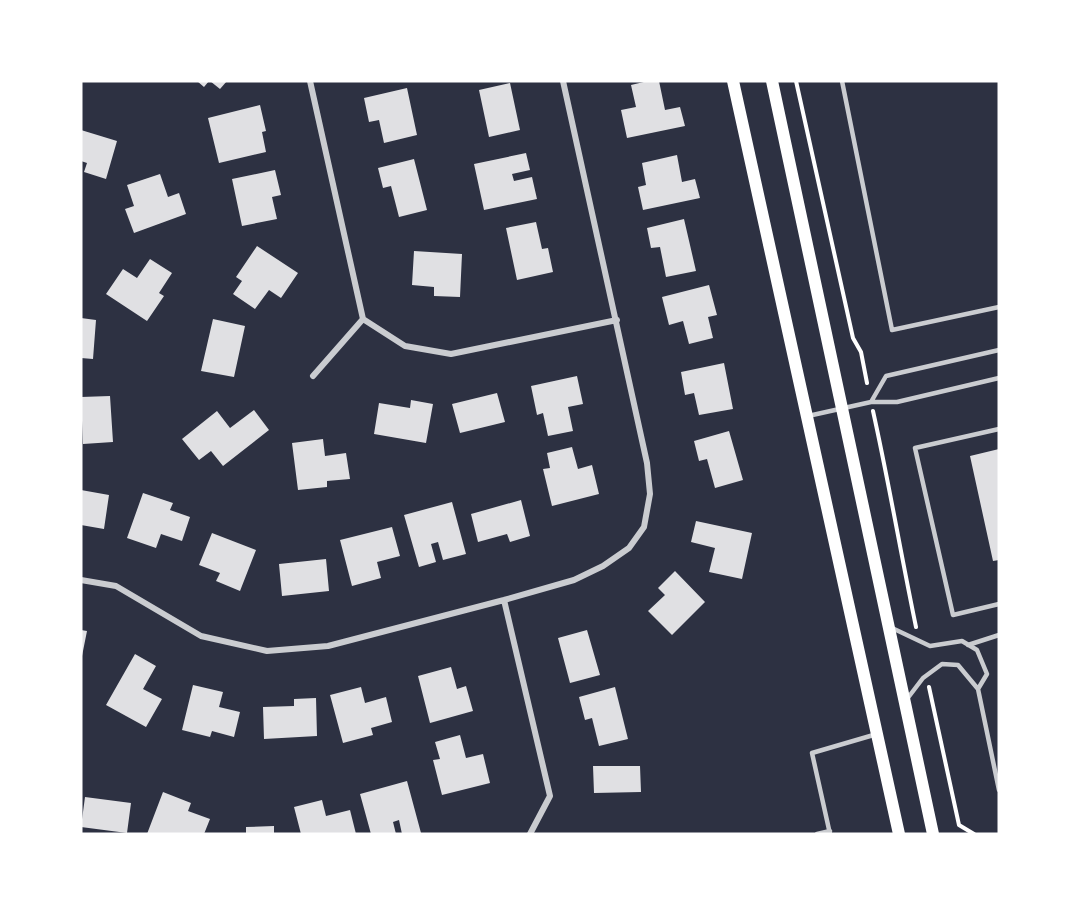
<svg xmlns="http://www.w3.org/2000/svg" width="1080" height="915" font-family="Poppins,sans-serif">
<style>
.building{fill:#e0e0e3}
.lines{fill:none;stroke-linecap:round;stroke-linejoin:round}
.path{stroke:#fff;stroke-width:4}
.service{stroke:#caccd0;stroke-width:4.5}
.minor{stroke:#caccd0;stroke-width:6}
.secondary{stroke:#fff;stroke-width:12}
</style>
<rect width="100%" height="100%" fill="#2d3142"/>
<path class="building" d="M197,81H209L204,87Z
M210,81H227L220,89Z
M648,81H659L665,110L680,107L685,126L627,138L621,110L636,107L631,85Z
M510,83L520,130L489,137L479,90Z
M407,88L417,135L384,143L379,120L369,122L364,98Z
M260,105L266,131L262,132L266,152L219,163L208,118Z
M81,130L117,141L106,179L84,172L87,163L81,161Z
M526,153L530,170L512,174L514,181L532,177L537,199L484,210L474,164Z
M677,155L682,182L695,179L700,198L643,210L638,187L646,185L642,163Z
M414,159L427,210L399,217L391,186L383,188L378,168Z
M275,170L281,195L272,197L277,219L242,226L232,179Z
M160,174L168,197L179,193L186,214L134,233L125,209L134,206L127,185Z
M684,219L696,271L666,277L660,247L651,248L647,228Z
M536,222L542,249L548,248L553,272L517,280L506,228Z
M257,246L298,273L281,298L269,290L255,309L233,294L242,281L236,277Z
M414,251L462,254L460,297L434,296V287L412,285Z
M150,259L172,273L159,293L164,296L147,321L106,294L123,269L137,278Z
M709,285L717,315L708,317L713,338L689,344L683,321L669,325L662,297Z
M81,318L96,320L93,359L81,358Z
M213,319L245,326L234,377L201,371Z
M724,363L733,409L699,415L694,393L685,395L681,372Z
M577,376L583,404L568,407L573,431L548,436L543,413L537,415L531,386Z
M497,393L505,422L460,433L452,404Z
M110,396L113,442L83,444L81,397Z
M411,400L433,404L426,443L374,434L379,403L410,408Z
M254,410L269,430L223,466L211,451L199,460L182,439L217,411L230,428Z
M729,431L743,480L715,488L707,459L699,461L694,441Z
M323,439L325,456L346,453L350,479L327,481V487L298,490L292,443Z
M572,447L578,469L592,465L599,494L552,506L543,469L550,468L547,453Z
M999,449V560L993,561L970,456Z
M81,490L109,495L104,529L81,525Z
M143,493L173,503L170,510L190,517L182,541L161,534L156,548L127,538Z
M521,500L530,536L510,542L507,534L478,542L471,514Z
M452,502L466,554L443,560L438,542L431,544L436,562L419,567L404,515Z
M696,521L752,533L742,579L709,572L715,548L691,542Z
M392,527L400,556L377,562L381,578L352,586L340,540Z
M212,533L256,550L240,591L216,581L220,573L199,565Z
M326,559L329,591L282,596L279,564Z
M675,571L705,602L672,635L648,611L665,595L658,588Z
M81,630L87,631L82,656H81Z
M587,630L600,675L570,683L558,638Z
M135,654L156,666L143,689L162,699L146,727L106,705Z
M451,667L457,689L466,686L473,711L430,723L418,676Z
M193,685L223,692L219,707L240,712L234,737L212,731L210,737L182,730Z
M361,687L365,703L386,697L392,722L371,728L373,735L343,743L330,695Z
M615,687L628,739L599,746L592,718L585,720L579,697Z
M316,698L317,736L264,739L263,707L294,706V699Z
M460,735L466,758L483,754L490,783L442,795L433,760L440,759L435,742Z
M593,766H640L641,792L594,793Z
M407,781L421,833L402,834L399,820L393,822L396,834H371L360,794Z
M163,792L191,803L188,811L210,819L204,834H147Z
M85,797L131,803L127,833L81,827Z
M322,800L326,816L350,810L356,834H301L294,807Z
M274,826V834H246V827Z"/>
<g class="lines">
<path class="path" d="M796,81L853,338L861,352L867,383
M873,411C889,483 901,555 916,627
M929,687L959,825L974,834"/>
<path class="service" d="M842,81L892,330L999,307
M871,402L886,376L999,350
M808,416L871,402H897L999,378
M999,429L915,448L953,615L999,604
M892,628L930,646L962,641L977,650L987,674L978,689
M968,645L999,635
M907,699L923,678L942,664L958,665L978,689L999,790
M817,834L830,831
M830,834L812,753L877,734"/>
<path class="minor" d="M310,81L363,319L405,346L451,354L617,320
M313,376L363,319
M81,580L116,586L201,636L267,651L328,646L504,600L574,580L603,566L629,548L644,527L650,494L647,463L563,81
M504,600L550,796L530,834"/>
<path class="secondary" d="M733,81L899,834
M772,81L933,834"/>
</g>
<rect width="1080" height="915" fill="none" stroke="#ffffff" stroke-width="165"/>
</svg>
